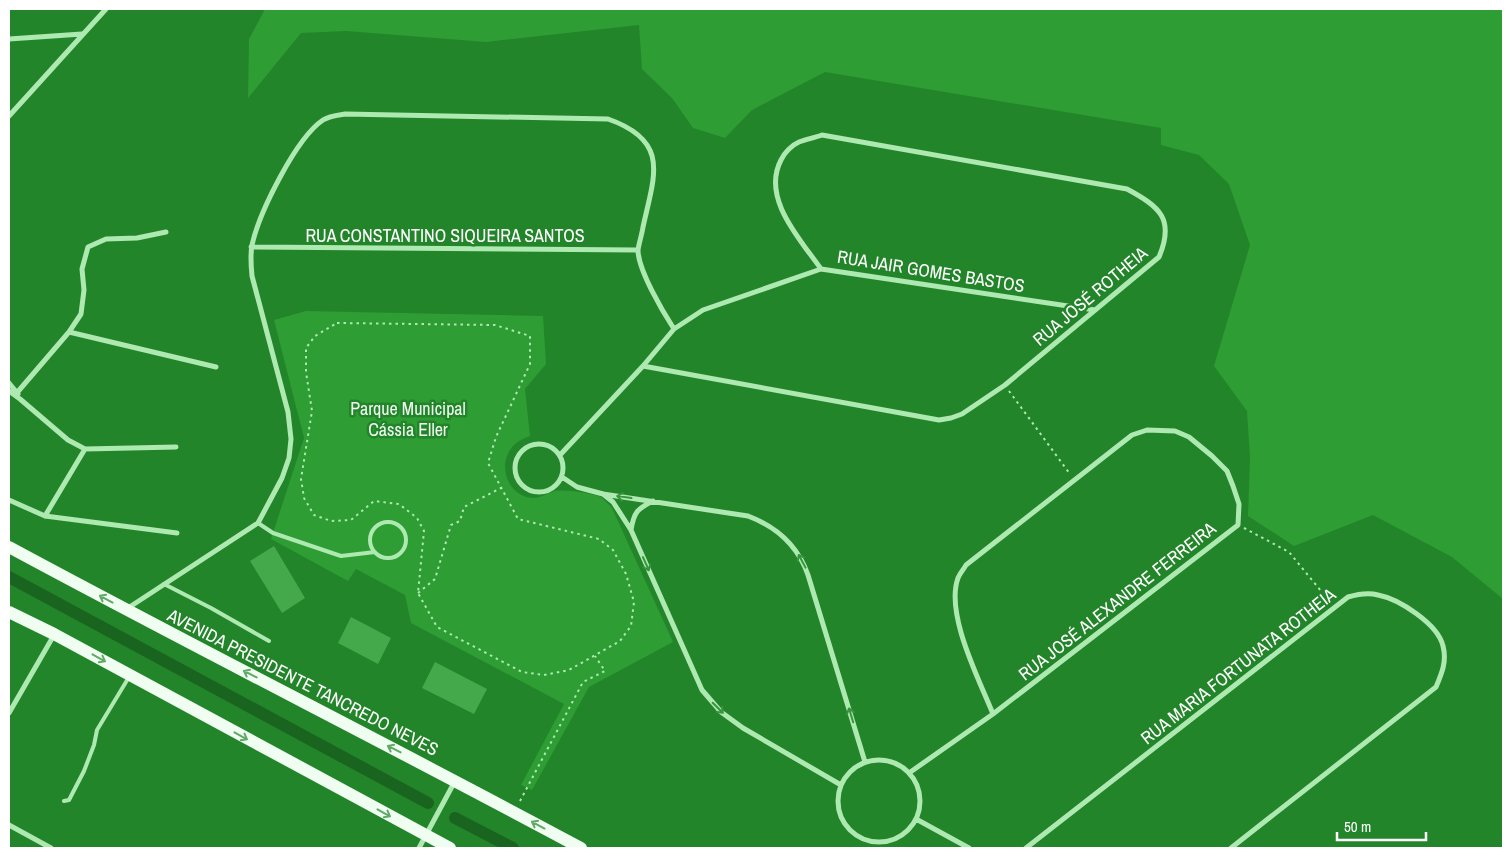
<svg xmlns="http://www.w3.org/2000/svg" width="1512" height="857" font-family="'Archivo Narrow',sans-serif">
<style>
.green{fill:#2e9d34}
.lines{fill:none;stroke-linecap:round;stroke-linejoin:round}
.canal{stroke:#19651f;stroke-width:12}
.building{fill:#43a94a}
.path{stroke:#ade9b0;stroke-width:2;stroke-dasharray:2.5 4;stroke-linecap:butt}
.lane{stroke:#ade9b0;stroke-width:4}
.street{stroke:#ade9b0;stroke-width:5}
.primary{stroke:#f0fef2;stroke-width:12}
.oneway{stroke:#38943e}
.oneway2{stroke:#60a966}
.labels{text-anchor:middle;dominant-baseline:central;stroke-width:5;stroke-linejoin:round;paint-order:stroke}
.street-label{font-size:18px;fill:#fff;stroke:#23852a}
.park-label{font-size:18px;fill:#f1fdf2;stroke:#23852a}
</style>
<rect width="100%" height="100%" fill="#23852a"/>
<path class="green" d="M265,9H1503V599L1452,557L1373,515L1294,546L1248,516L1250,458L1247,411L1214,366L1250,245L1229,184L1199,155L1161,145V128L825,72L752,110L725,138L693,128L672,98L642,69L639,25L486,42L346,31L301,33L248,98L249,39Z
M306,311L543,316L546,364L525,389L530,436C519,440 511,445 507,456C500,474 512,497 533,498C542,498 547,493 555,491C563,489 593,493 601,497C605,500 608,504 612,508L673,642L589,687L532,790L521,785L564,704L411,623L405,595L356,569L348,581L271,539L304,438L274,320Z"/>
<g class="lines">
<path class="canal" d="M9,577L428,803
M455,818L513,848"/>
</g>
<path class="building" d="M274,546L305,598L282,613L250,561Z
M351,617L391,638L378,664L338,643Z
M435,662L487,689L474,714L422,688Z"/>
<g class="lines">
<path class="path" d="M337,323L495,325L530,336V364L496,437L488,463L518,519L599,539L613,550L626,574L634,602L631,626L620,641L569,670L544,675L522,672L437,627L418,593L424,531L417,518L399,504L374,501L351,520L331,521L314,515L304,498L301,479L312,411L306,372V348L315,336Z
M1009,391L1070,474
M1244,528L1289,552L1330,602
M418,593L435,579L451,525L460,521L464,507L501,488
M520,801L583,682L605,671L595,656"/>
<path class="lane" d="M370 540a18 18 0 1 1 36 0a18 18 0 1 1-36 0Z
M258,523L273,533L341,556L375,552
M164,584L211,608L269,641
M64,801L69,800L84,771L94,745L97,730L129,677"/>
<path class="street" d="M9,39L82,34
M9,116L106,9
M251,247L638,250
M69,332L216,367
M643,366L939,420L951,418L962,414L1005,385L1159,257C1175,219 1160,207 1127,189L822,135C814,138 806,139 799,142C792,145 784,153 781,160C761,198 800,239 821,269
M9,383L18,394
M9,391L20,399L68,440L85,449L176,447
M15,395L69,332L81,314L84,290L82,269L88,247L106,239L137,238L166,232
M515 468a24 24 0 1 1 48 0a24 24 0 1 1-48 0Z
M560,455L643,366L674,329L703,310L821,269L1095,310
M562,477L577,487L603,494L748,516C777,527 798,546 808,575L865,762
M603,494L613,502L631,530L702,690L721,712L743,728L841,785
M9,500L45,516L177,533
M45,516L85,449
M631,530C634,512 637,509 653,501
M128,608L258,523L282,478L289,458L291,439L288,412L252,276C251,266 250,256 252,245C259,213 296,138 323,120C329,116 339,115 345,114L608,119C671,141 654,176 643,227C642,234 639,243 638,250C638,270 663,312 674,329
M9,713L54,635
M838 801a41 41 0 1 1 82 0a41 41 0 1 1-82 0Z
M909,773L993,714L1238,525L1239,504L1233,486L1227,471L1212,456L1189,437L1175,431L1147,430L1132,435L966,565C964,569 960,573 958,578C945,614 979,679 993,714
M916,819L969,848
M9,825L51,848
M419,848L455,781
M1026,848L1348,597C1358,594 1368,592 1378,595C1399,599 1438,624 1443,646C1447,661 1442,673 1436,687L1231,848"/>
<path class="primary" d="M9,547C198,649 391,746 581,848
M9,612L54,634L450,848"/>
</g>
<defs><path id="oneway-shaft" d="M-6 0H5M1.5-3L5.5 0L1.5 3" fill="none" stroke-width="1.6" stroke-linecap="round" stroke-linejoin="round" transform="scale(1.25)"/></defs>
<g class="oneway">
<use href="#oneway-shaft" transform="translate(624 497) rotate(-172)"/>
<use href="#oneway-shaft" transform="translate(802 561) rotate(-118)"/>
<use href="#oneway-shaft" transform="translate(646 564) rotate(66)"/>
<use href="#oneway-shaft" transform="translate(718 708) rotate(45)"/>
<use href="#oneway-shaft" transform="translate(851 715) rotate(-107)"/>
</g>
<g class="oneway2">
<use href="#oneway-shaft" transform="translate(106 599) rotate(-152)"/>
<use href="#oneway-shaft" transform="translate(99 658) rotate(29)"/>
<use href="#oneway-shaft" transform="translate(250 674) rotate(-153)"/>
<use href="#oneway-shaft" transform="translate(241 736) rotate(29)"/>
<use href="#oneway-shaft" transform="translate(394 749) rotate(-153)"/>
<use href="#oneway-shaft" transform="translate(384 813) rotate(29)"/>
<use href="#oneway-shaft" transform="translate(538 825) rotate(-152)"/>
</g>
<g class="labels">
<g class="street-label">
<text x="445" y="235">RUA CONSTANTINO SIQUEIRA SANTOS</text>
<text transform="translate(931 271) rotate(9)">RUA JAIR GOMES BASTOS</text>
<text transform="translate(1090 296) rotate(-40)">RUA JOSÉ ROTHEIA</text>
<text transform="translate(1117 601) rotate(-38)">RUA JOSÉ ALEXANDRE FERREIRA</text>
<text transform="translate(1238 666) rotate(-38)">RUA MARIA FORTUNATA ROTHEIA</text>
<text transform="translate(303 682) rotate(27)">AVENIDA PRESIDENTE TANCREDO NEVES</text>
</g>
<g class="park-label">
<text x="408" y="408">Parque Municipal<tspan x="408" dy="21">Cássia Eller</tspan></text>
</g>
</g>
<rect width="1512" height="857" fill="none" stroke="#ffffff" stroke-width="20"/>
<path d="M1337 832v8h89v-8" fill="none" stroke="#ffffff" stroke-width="2.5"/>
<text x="1344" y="832" font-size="15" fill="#ffffff" stroke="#23852a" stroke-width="4" paint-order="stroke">50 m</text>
</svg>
